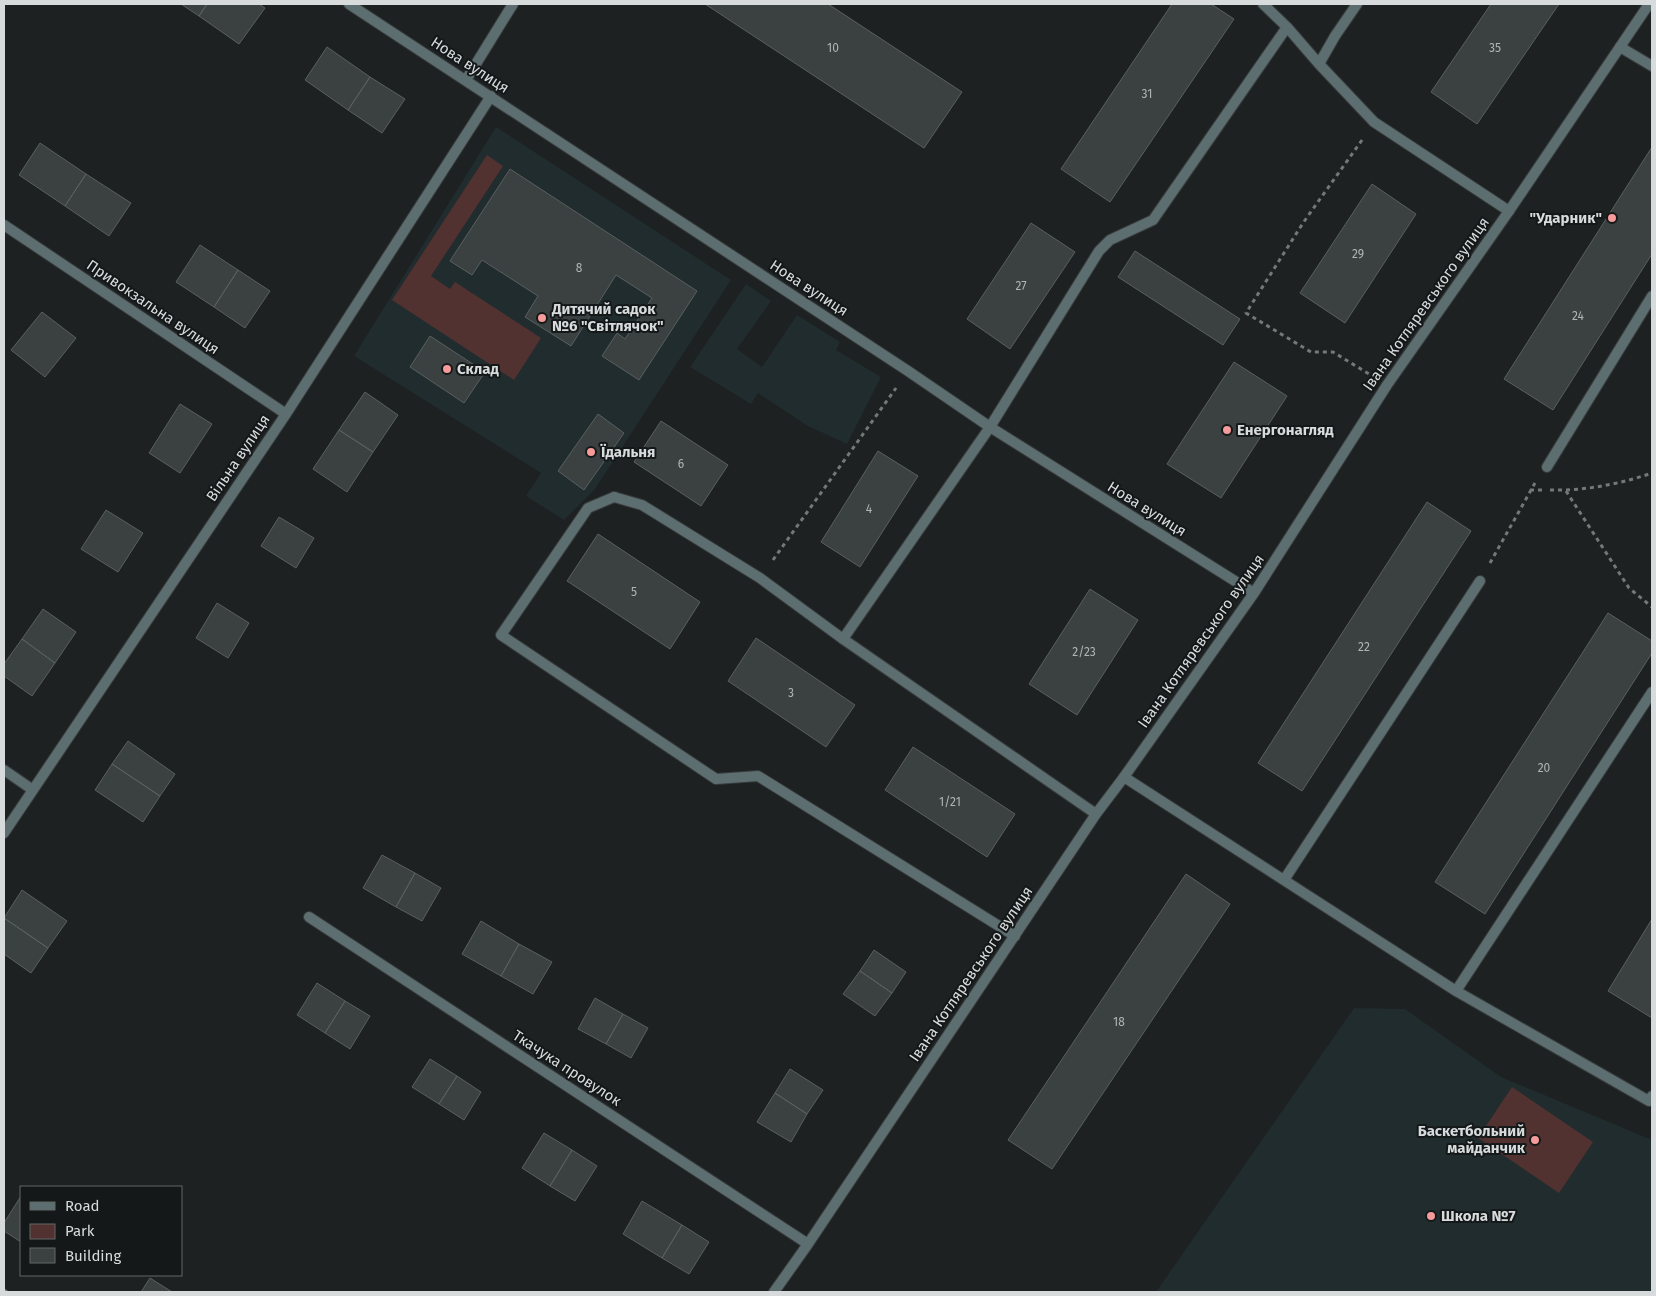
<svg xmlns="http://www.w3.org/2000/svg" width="1656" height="1296" font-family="'Fira Sans',sans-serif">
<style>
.built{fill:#212c2e}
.green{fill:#513231}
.building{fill:#3b4041;stroke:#5a5f60}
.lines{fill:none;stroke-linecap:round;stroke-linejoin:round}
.service-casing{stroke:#373b3c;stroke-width:12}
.minor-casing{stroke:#373b3c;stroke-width:12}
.path{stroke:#747879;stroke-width:3;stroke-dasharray:4 4;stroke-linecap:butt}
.service{stroke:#5d6e71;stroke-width:10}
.minor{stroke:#5d6e71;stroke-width:10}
.poi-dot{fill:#f59b99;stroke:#141819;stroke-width:2}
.labels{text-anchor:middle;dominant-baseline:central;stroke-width:4;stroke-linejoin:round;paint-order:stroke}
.number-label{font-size:12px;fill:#b1b4b5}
.street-label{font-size:15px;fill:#d8dbdc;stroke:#141819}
.poi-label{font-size:15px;font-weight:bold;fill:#d8dbdc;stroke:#141819;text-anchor:start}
</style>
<rect width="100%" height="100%" fill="#1d2122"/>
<path class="built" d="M496,127L731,280L595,489L564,520L526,496L541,473L354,356Z
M746,284L771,301L737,349L762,367L797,315L840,342L836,350L881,377L847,444L808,426L758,393L751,404L690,367Z
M1354,1008L1405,1009L1501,1077L1652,1140V1292H1156Z"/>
<path class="green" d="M487,155L503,166L431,276L450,289L455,282L541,338L514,380L392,300Z
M1512,1087L1593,1142L1559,1193L1478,1138Z"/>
<path class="building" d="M181,4H207L199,16Z
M207,4H259L265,8L239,44L199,16Z
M705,4H828L962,92L924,148Z
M1172,4H1211L1234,19L1110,202L1061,169Z
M1491,4H1559L1477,124L1431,92Z
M327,47L370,77L348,110L305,80Z
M370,77L405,99L382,133L348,110Z
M40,143L86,174L65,206L19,175Z
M1652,147V254L1553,410L1504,379Z
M510,169L697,291L639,380L602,356L617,333L625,339L652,298L616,275L571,346L525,317L538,296L482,260L472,275L450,261Z
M86,174L131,203L109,236L65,206Z
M1372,184L1416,214L1345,323L1300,293Z
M1031,223L1075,252L1010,349L967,319Z
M200,245L238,270L214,307L176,282Z
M1135,251L1240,319L1223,345L1118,277Z
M238,270L270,291L245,328L214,307Z
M42,312L76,338L45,377L11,350Z
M430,336L485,372L464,403L410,367Z
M1234,362L1287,396L1221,498L1167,464Z
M365,392L398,415L373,452L339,430Z
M180,404L212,424L180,473L149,453Z
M598,414L624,433L584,490L558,471Z
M661,421L728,465L701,506L634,462Z
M339,430L373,452L347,492L313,469Z
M878,451L918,476L860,567L821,542Z
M1427,502L1471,531L1302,791L1258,763Z
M106,510L143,533L118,572L81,549Z
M279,517L314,538L296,568L261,546Z
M598,534L700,602L670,649L567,581Z
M1090,589L1138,620L1077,715L1029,684Z
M217,603L249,623L228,658L196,638Z
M43,609L76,632L55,663L22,639Z
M1608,613L1652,641V653L1485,914L1435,882Z
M756,638L855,705L826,747L728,681Z
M22,639L55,663L32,696L4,676V664Z
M128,741L175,774L160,796L112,764Z
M913,747L1015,814L987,857L885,790Z
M112,764L160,796L143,822L95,790Z
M382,855L415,873L396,907L363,888Z
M415,873L441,888L422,921L396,907Z
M1186,874L1230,904L1052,1169L1008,1140Z
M22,890L67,921L48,948L4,918Z
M4,918L48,948L31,973L4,954Z
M1652,919V1018L1608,991Z
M481,921L519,944L501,976L462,954Z
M519,944L552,962L533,994L501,976Z
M874,950L906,972L892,993L860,971Z
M860,971L892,993L875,1016L843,994Z
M317,983L345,1001L325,1033L297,1015Z
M595,998L623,1014L606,1044L578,1029Z
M345,1001L370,1016L350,1049L325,1033Z
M623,1014L648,1028L631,1058L606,1044Z
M430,1059L457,1076L439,1104L412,1087Z
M790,1069L823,1090L807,1114L775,1093Z
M457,1076L481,1092L464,1120L439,1104Z
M775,1093L807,1114L791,1142L757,1122Z
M544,1133L572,1150L550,1186L522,1168Z
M572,1150L597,1166L575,1201L550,1186Z
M21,1196V1242L4,1231V1223Z
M642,1201L682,1225L662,1258L623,1234Z
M682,1225L709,1242L689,1274L662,1258Z
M150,1278L172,1292H141Z"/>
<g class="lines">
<g class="service-casing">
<path id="service" d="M1263,4L1287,27L1319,64
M1357,4L1335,36L1319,64L1374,122L1509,211
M1620,47L1652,66
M1547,467L1652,296
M614,497L588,508L501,635L716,779L758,776L1015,936
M843,639L990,427L1099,251L1110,240L1153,220L1287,27
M1124,777L1456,991L1649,1101L1652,1096
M1284,880L1480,581
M1456,991L1652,692"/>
</g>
<g class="minor-casing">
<path id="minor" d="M349,4L908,371L990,427L1254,593
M466,80L513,4
M4,225L286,414
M614,497L642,505L760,578L843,639L1096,814
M4,770L33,790
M4,833L286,414L491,96
M309,917L808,1244
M774,1292L808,1244L1096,814L1124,777L1254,593L1387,385L1509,211L1649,4"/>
</g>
<path class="path" d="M1362,140L1303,223L1246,313L1311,352H1333L1369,374
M1530,490H1544
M1550,490C1585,491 1620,484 1652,473
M1566,491L1629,588L1652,607
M773,560L896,388
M1490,563L1535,483
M4,1290L7,1292"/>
<use href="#service" class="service"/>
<use href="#minor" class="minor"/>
</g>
<g class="poi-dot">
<circle cx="1612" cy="218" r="5"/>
<circle cx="542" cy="318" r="5"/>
<circle cx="447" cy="369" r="5"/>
<circle cx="1227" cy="430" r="5"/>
<circle cx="591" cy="452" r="5"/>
<circle cx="1535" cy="1140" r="5"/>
<circle cx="1431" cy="1216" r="5"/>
</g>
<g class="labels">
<g class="number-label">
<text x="833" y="48">10</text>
<text x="1495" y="48">35</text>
<text x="1147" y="94">31</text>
<text x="1358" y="254">29</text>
<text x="579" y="268">8</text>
<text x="1021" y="286">27</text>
<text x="1578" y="316">24</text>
<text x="681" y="464">6</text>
<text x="869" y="509">4</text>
<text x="634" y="592">5</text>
<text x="1364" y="647">22</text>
<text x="1084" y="652">2/23</text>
<text x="791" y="693">3</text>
<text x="1544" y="768">20</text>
<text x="950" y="802">1/21</text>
<text x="1119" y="1022">18</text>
</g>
<g class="street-label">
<text transform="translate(470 65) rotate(33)">Нова вулиця</text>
<text transform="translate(809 288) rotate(33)">Нова вулиця</text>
<text transform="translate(1426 304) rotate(-55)">Івана Котляревського вулиця</text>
<text transform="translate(153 307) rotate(34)">Привокзальна вулиця</text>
<text transform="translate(238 458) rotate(-56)">Вільна вулиця</text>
<text transform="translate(1147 509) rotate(32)">Нова вулиця</text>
<text transform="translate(1201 641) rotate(-55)">Івана Котляревського вулиця</text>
<text transform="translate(971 974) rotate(-56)">Івана Котляревського вулиця</text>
<text transform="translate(567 1068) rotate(33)">Ткачука провулок</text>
</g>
<g class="poi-label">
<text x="1602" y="218" text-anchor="end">"Ударник"</text>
<text x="552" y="309">Дитячий садок<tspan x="552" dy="17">№6 "Світлячок"</tspan></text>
<text x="457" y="369">Склад</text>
<text x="1237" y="430">Енергонагляд</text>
<text x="601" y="452">Їдальня</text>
<text x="1525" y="1131" text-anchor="end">Баскетбольний<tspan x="1525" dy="17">майданчик</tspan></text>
<text x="1441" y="1216">Школа №7</text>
</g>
</g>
<rect width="1656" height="1296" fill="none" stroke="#d8dbdc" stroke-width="10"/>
<rect x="20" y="1186" width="162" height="90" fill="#141819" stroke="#626667"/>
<rect x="30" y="1202" width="25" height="8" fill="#5d6e71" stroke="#626667"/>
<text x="65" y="1211" font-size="15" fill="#d8dbdc">Road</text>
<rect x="30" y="1224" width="25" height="15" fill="#513231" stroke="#626667"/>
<text x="65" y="1236" font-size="15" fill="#d8dbdc">Park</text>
<rect x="30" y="1248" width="25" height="15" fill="#3b4041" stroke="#626667"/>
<text x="65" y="1261" font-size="15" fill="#d8dbdc">Building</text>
</svg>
